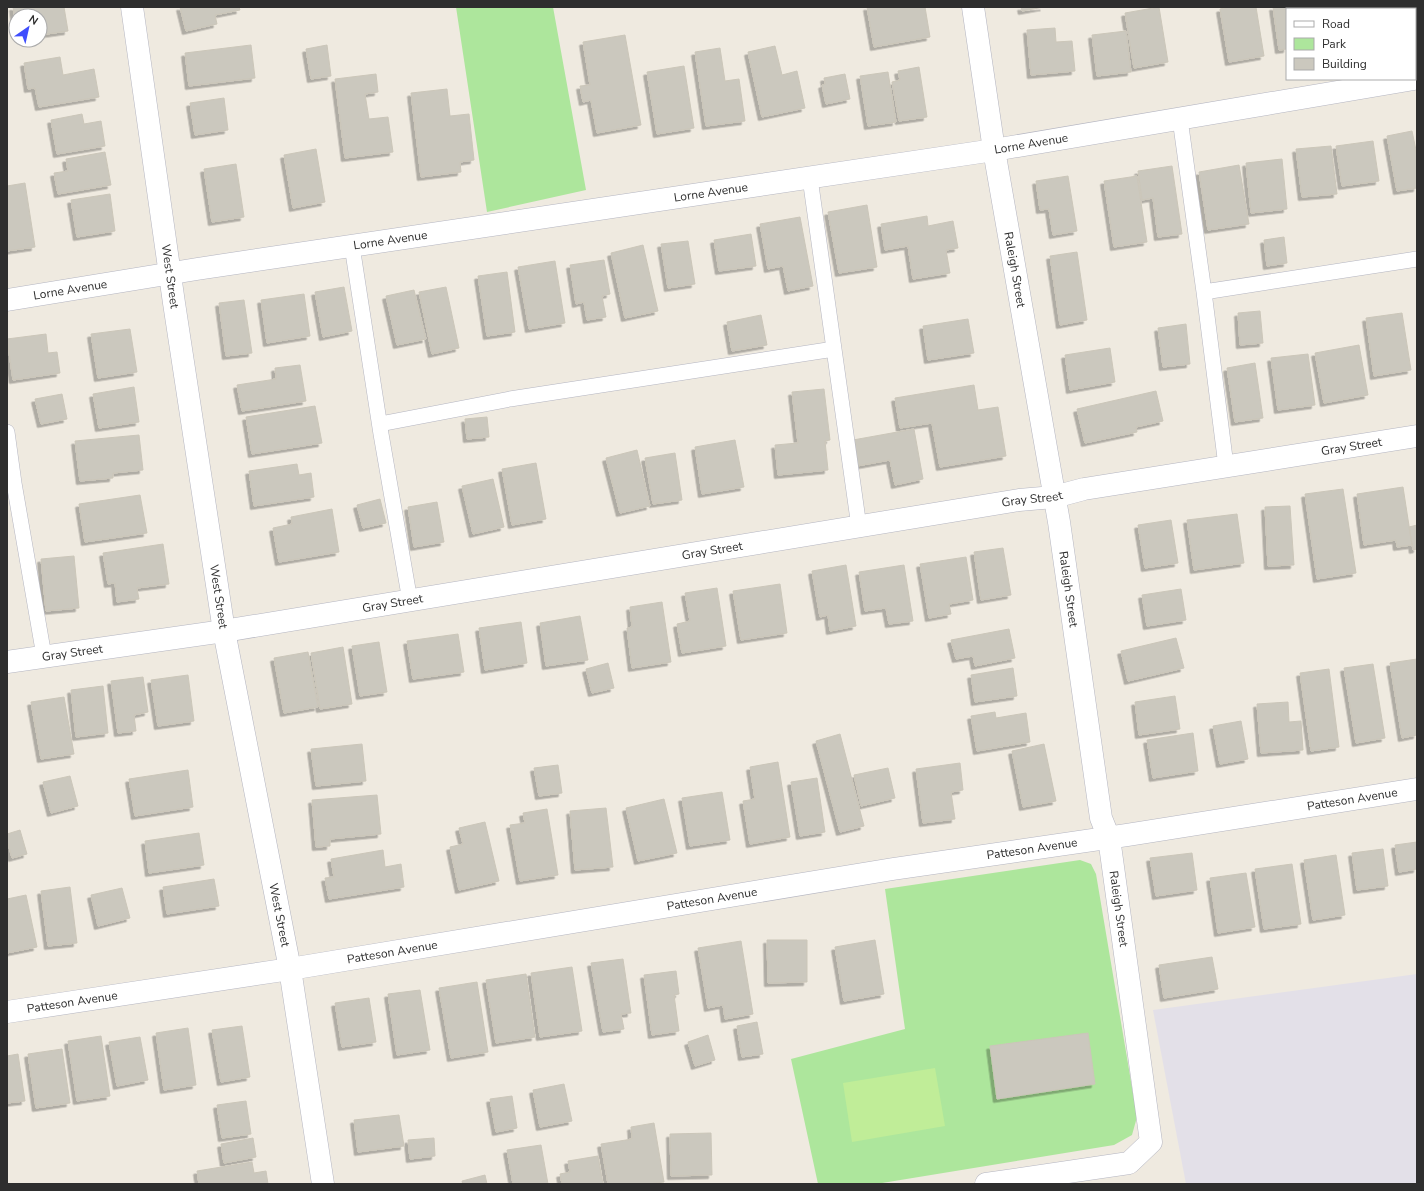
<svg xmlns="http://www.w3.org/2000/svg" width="1424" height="1191" font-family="'Nunito Sans',sans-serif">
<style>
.industrial{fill:#e3e0e8}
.green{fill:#ade69c}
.pitch{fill:#c0ed98}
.building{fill:#cbc8be;stroke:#cbc6b9;filter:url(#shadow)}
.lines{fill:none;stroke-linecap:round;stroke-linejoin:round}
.lane-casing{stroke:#b4b5c1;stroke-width:16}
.street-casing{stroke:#b4b5c1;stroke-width:23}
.lane{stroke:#fff;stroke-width:15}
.street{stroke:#fff;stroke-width:22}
.labels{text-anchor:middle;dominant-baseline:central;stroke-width:3.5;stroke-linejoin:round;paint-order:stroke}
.street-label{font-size:12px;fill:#2e2e2e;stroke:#fff}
</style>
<defs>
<filter id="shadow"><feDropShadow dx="-3.5" dy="3.5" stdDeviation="0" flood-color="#0004"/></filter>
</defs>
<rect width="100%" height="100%" fill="#efeae0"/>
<path class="industrial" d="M1417,974V1184H1186L1153,1010Z"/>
<path class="green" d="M456,7H553L586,190L487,212Z
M1080,860L1091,864L1096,874L1137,1117L1132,1135L1114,1145L876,1184H818L791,1059L905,1029L885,889Z"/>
<path class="pitch" d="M935,1068L945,1126L852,1142L843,1083Z"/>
<path class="building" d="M13,7H64L68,31L40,35V16H16V29Z
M180,7H239L240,10L215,15L217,24L186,31Z
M867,7H925L930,37L874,47Z
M1021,7H1044L1022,11Z
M1159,7L1168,62L1134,68L1125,13Z
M1229,7H1256L1264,56L1229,62L1220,9Z
M1273,7H1308L1309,9H1287V49L1279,50Z
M1317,7H1359V9H1317Z
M1392,7H1417V21H1415V9H1393Z
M1055,28L1056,42L1072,41L1075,71L1031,75L1027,30Z
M1126,31L1131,72L1097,76L1092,35Z
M625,35L641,125L597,133L591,100L583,102L580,86L590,85L583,42Z
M251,45L255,78L189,86L185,53Z
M327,45L331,76L311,79L306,49Z
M775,46L782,75L797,71L805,108L762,117L748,52Z
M720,48L725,81L739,79L745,121L706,126L695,52Z
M60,57L63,75L94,69L99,97L39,107L35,88L28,89L24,63Z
M684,66L694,128L657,134L647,72Z
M919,67L927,117L899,121L892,82L900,80L898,71Z
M888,72L896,122L868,126L860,76Z
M376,74L378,92L365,94L369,119L388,117L393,152L345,158L335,79Z
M845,74L850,99L826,104L822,85L825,84L824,78Z
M447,89L450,116L469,114L474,160L460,162L461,172L421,177L411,93Z
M224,98L228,130L195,135L190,103Z
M82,114L84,124L101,121L105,146L57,154L51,120Z
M1412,131L1417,155V188L1397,191L1387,136Z
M1373,141L1379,181L1342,186L1336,146Z
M1331,146L1337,194L1302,197L1296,149Z
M316,149L325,202L293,208L284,155Z
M105,152L111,185L58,194L54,173L68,171L66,159Z
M1282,159L1287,209L1251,213L1246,163Z
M236,164L244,217L212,222L204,169Z
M1239,165L1249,224L1208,230L1199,172Z
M1172,166L1182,234L1158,237L1153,198L1142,200L1138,171Z
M1068,176L1077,231L1053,235L1049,209L1040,210L1036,181Z
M1137,176L1147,242L1114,247L1104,181Z
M25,183L35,247L7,251V186Z
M110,194L115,231L77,237L71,200Z
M867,205L877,267L839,273L828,212Z
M927,216L928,226L953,221L958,248L946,250L950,273L913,279L908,246L885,250L881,224Z
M800,217L813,286L788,291L783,266L768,269L760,224Z
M751,234L756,266L719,271L714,240Z
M1284,237L1287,263L1267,266L1264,240Z
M688,241L695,284L668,288L661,244Z
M643,245L658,311L625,318L611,253Z
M1077,252L1087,320L1060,325L1050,256Z
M604,260L610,294L602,296L606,317L587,320L584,302L576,304L570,265Z
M555,261L565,323L529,329L518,267Z
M507,272L515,332L487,336L478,276Z
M344,287L352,331L323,337L315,292Z
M446,287L459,348L432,354L419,292Z
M414,290L426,339L397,345L386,296Z
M304,294L310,336L267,343L261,300Z
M244,300L252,353L226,356L219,303Z
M1260,311L1263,343L1240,345L1238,313Z
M1402,313L1411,370L1374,376L1366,318Z
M761,315L767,345L732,351L727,322Z
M968,319L974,353L928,360L923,326Z
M1186,324L1190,364L1163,367L1158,328Z
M130,329L137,372L98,378L91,334Z
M46,334L48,353L57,352L60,373L13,380L7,339Z
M1359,345L1368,395L1324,403L1315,353Z
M1110,348L1115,382L1070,390L1065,355Z
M1308,354L1315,405L1278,410L1271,358Z
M1255,363L1263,418L1235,422L1227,368Z
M300,365L306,401L242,411L237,385L276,379L275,368Z
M974,385L978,410L998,407L1006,456L940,467L932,423L900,428L895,398Z
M134,387L139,422L99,428L93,394Z
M824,389L830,440L825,441L828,470L778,475L775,445L798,443L792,392Z
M1156,391L1163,421L1136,427L1137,432L1085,443L1077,409Z
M62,394L67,419L41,424L35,399Z
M315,406L322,443L252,454L246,417Z
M487,417L489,437L467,439L465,419Z
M914,429L923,479L895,485L890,460L857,466L853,440Z
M139,435L143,470L113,473V478L80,481L75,441Z
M735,440L744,487L702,494L695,447Z
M637,450L650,506L620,513L606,458Z
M675,453L682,500L653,504L645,458Z
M536,463L546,519L512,525L502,469Z
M297,464L299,475L311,473L314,497L254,506L249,471Z
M493,479L504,527L473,534L462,486Z
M1403,487L1412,545L1397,547L1396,540L1364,545L1357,494Z
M1343,489L1356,573L1317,579L1305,494Z
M140,495L147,533L85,542L79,504Z
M380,499L386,523L363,528L357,505Z
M437,502L444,542L414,547L408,507Z
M1290,506L1294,565L1268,566L1265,507Z
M332,509L339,552L279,562L273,528L292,524L291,517Z
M1237,514L1244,563L1194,570L1187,520Z
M1171,520L1178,563L1145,568L1138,525Z
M1417,525V549L1413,550L1409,527Z
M163,544L169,584L137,588L139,599L117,602L115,583L108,584L103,553Z
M1003,548L1011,595L981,600L974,552Z
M74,556L79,608L46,611L41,559Z
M966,557L973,600L949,604L951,614L929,618L920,564Z
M846,565L856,626L830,631L828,615L820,617L812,571Z
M904,565L913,621L889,624L886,608L865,611L859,572Z
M780,584L787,633L741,640L733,591Z
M717,588L726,646L682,653L677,624L690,621L685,593Z
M1181,589L1186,620L1147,626L1142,595Z
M662,602L671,662L632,668L627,628L632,627L630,607Z
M580,616L588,660L546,666L540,623Z
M521,622L527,663L485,670L479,628Z
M1009,629L1015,658L975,666L973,656L956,659L951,640Z
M458,634L464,672L413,679L407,641Z
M1176,638L1184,668L1128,681L1121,651Z
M379,642L387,692L360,696L352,646Z
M343,647L352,704L320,709L311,653Z
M308,652L318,707L284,713L274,658Z
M1417,659V735L1402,738L1390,663Z
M608,663L614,688L592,693L586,669Z
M1373,664L1385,738L1356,743L1344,668Z
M1013,668L1017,696L975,702L971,675Z
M1329,669L1339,747L1311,751L1300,673Z
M188,675L194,721L158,726L151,680Z
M143,677L148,712L134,715L136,731L118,733L111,681Z
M103,686L108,733L76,737L71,690Z
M1175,696L1180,729L1139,735L1135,702Z
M64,697L74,754L41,759L31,702Z
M1288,702L1289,722L1301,721L1303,750L1261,753L1257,704Z
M995,712L996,718L1026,713L1030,742L977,751L971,716Z
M1241,721L1248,759L1220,764L1213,726Z
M1193,733L1198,771L1153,778L1147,740Z
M840,734L864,826L840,832L816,741Z
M362,744L366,781L316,786L311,749Z
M1044,744L1056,801L1023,807L1012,751Z
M778,762L790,837L750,844L743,801L755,799L750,767Z
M960,763L963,790L951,792L955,819L923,823L916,769Z
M558,765L562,793L539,796L534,768Z
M888,768L895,798L861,806L854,775Z
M188,770L193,807L135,816L129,779Z
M70,776L78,806L51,813L43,782Z
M817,778L825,832L800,836L791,782Z
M722,792L730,840L690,846L682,798Z
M377,795L381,834L330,839V846L316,847L312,800Z
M664,799L677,853L638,861L626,808Z
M606,808L613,867L575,870L570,811Z
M547,809L558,875L520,881L510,825L525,823L523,813Z
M485,822L499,881L459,890L450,847L463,844L459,828Z
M20,830L27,854L12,858L7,840V834Z
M199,833L204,865L149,873L145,841Z
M1417,842V869L1399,872L1395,845Z
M1383,849L1388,886L1357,890L1352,853Z
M383,850L385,867L401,864L404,887L329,899L325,878L334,877L331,859Z
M1192,853L1197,890L1156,896L1150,858Z
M1336,855L1345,915L1313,920L1304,860Z
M1292,864L1301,924L1264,929L1255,869Z
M1246,873L1255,927L1218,933L1210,878Z
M214,879L219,906L167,914L163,887Z
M70,887L77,943L48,946L41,891Z
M122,888L130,918L98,926L91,895Z
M26,895L37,947L7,953V899Z
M767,940H807V982L768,983Z
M875,940L884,994L844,1001L835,947Z
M741,941L753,1014L725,1019L723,1005L708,1008L698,948Z
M1212,957L1218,989L1164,998L1159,965Z
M623,959L631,1013L621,1014L624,1029L603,1032L591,963Z
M572,967L582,1031L540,1037L531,973Z
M676,971L679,994L674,995L679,1031L652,1035L644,975Z
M526,974L535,1037L496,1043L486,980Z
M477,982L488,1052L451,1058L439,988Z
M420,990L430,1050L397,1055L388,994Z
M369,998L376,1042L342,1047L335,1003Z
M757,1022L763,1054L742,1057L737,1026Z
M242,1026L250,1077L221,1082L212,1030Z
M188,1028L196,1085L164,1090L156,1033Z
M1088,1033L1095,1084L997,1099L990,1046Z
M708,1035L715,1060L695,1066L688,1042Z
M101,1036L110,1096L77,1101L68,1041Z
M140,1037L148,1080L117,1086L109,1042Z
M62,1049L70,1103L36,1108L28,1054Z
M18,1054L25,1101L7,1103V1056Z
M564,1084L572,1121L540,1127L533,1090Z
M512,1096L517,1128L496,1132L490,1099Z
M246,1101L251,1134L222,1138L217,1105Z
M399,1115L404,1146L358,1152L354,1120Z
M654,1123L664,1182L649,1184H608L601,1144L632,1139L631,1127Z
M711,1133L712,1175L671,1176L670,1134Z
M253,1138L256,1157L224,1163L221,1144Z
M434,1138L435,1156L410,1159L408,1140Z
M541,1145L548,1184H513L507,1150Z
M598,1156L603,1184H562L560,1174L570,1172L568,1161Z
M252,1162L254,1173L266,1171L268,1184H199L197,1171Z
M485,1175L487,1184H463L462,1181Z"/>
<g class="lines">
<g class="lane-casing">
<path id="lane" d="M1180,119L1204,292L1226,466
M810,178L859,527
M352,246L381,434L410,601
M1204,292L1417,259
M380,424L510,399L834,349
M7,432L14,483L44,656"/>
</g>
<g class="street-casing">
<g id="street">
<path id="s1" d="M132,7L174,303L224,631L290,969L323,1184"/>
<path id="s2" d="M973,7L994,150L1059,522L1101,818L1109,838L1151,1142L1129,1163L986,1184"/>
<path id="s3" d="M7,300L197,269L994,150L1414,79"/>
<path id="s4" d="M7,662L224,631L1019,500L1054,497L1084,489L1417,436"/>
<path id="s5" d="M7,1012L290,969L893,869L1127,835L1417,789"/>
</g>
</g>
<use href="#lane" class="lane"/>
<use href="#street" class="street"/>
</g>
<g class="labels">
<g class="street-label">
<text stroke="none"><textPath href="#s3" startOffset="1036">Lorne Avenue</textPath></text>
<text stroke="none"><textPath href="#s3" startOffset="712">Lorne Avenue</textPath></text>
<text stroke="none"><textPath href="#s3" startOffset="388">Lorne Avenue</textPath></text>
<text stroke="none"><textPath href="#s2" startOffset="266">Raleigh Street</textPath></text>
<text stroke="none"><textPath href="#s1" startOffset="272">West Street</textPath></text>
<text stroke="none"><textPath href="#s3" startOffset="64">Lorne Avenue</textPath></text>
<text stroke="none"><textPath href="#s4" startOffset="1362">Gray Street</textPath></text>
<text stroke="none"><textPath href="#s4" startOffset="1038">Gray Street</textPath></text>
<text stroke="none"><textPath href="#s4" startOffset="714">Gray Street</textPath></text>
<text stroke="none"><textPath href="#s2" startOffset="590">Raleigh Street</textPath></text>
<text stroke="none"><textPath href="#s1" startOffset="596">West Street</textPath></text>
<text stroke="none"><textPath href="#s4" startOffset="390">Gray Street</textPath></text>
<text stroke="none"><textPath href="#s4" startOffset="66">Gray Street</textPath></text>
<text stroke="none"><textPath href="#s5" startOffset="1362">Patteson Avenue</textPath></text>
<text stroke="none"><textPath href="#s5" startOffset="1038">Patteson Avenue</textPath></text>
<text stroke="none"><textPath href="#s5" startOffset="714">Patteson Avenue</textPath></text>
<text stroke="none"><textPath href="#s2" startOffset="914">Raleigh Street</textPath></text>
<text stroke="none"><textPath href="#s1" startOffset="920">West Street</textPath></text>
<text stroke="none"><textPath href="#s5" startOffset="390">Patteson Avenue</textPath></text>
<text stroke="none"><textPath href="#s5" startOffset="66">Patteson Avenue</textPath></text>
</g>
</g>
<rect width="1424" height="1191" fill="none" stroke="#2e2e2e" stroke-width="16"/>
<rect x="1286" y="8" width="130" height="72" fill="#ffffff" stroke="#ababab"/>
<rect x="1294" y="21" width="20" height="6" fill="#ffffff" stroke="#ababab"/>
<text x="1322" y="28" font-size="12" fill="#2e2e2e">Road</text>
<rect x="1294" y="38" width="20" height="12" fill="#ade69c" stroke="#ababab"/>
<text x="1322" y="48" font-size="12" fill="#2e2e2e">Park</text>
<rect x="1294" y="58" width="20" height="12" fill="#cbc8be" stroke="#ababab"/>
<text x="1322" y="68" font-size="12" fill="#2e2e2e">Building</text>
<g transform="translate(28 28) rotate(34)"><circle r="19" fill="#ffffff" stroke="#ababab"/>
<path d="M0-3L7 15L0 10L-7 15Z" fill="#3f4efd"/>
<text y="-6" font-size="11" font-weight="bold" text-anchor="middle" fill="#2e2e2e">N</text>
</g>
</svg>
